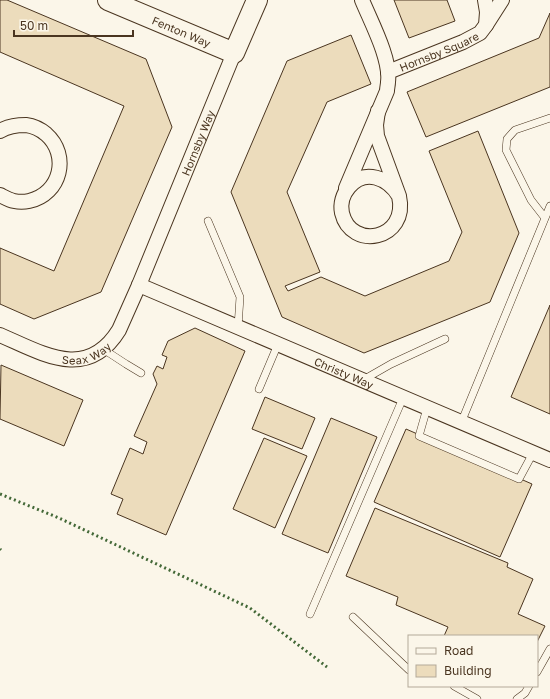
<svg xmlns="http://www.w3.org/2000/svg" width="550" height="699" font-family="'Golos Text',sans-serif">
<style>
.building{fill:#ecdcbc;stroke:#4a3520}
.lines{fill:none;stroke-linecap:round;stroke-linejoin:round}
.lane-casing{stroke:#4a3520;stroke-width:8}
.street-casing{stroke:#4a3520;stroke-width:16}
.secondary-casing{stroke:#4a3520;stroke-width:22}
.lane{stroke:#fbf6e9;stroke-width:7}
.street{stroke:#fbf6e9;stroke-width:14}
.secondary{stroke:#fbf6e9;stroke-width:20}
.hedge{stroke:#436837;stroke-width:3;stroke-dasharray:2 3;stroke-linecap:butt}
.labels{text-anchor:middle;dominant-baseline:central;stroke-width:3;stroke-linejoin:round;paint-order:stroke}
.street-label{font-size:11px;fill:#4a3520;stroke:#fbf6e9}
</style>
<rect width="100%" height="100%" fill="#fbf6e9"/>
<path class="building" d="M0,0H7L146,59L172,127L101,292L34,319L0,304V248L54,271L124,106L0,52Z
M394,0H447L455,21L409,38Z
M550,13V87L426,137L407,92L539,38Z
M351,35L371,84L327,102L287,192L320,272L285,286L288,291L321,277L365,296L449,261L462,232L429,151L478,131L519,233L490,302L364,353L282,317L231,192L287,61Z
M550,305V414L511,397Z
M195,328L245,351L166,535L117,514L123,499L111,494L130,448L143,454L147,442L134,436L157,384L153,374L157,366L163,369L167,357L162,355L168,341Z
M1,365L83,400L64,446L0,419Z
M265,397L315,418L302,449L252,429Z
M331,418L377,437L328,553L282,534Z
M406,429L532,484L500,557L374,502Z
M264,438L307,456L275,528L233,509Z
M375,508L508,563L507,567L533,579L518,614L545,626L537,642V636H444L448,627L396,605L398,597L346,576Z"/>
<g class="lines">
<g class="lane-casing">
<path id="lane" d="M545,218L531,200L506,150L507,139L515,130L550,118
M208,221L240,297L238,327
M103,349L126,364L141,373
M363,380L391,364L445,339
M259,389L278,344
M427,408L419,436L519,479L533,453
M461,423L550,206
M310,614L403,398
M353,617L409,670
M537,672L550,649
M454,686L477,699
M517,699L525,693L529,686"/>
</g>
<g class="street-casing">
<g id="street">
<path d="M486,25L502,0"/>
<path id="s1" d="M388,72L463,42L480,33L486,25L487,12L485,0"/>
<path d="M378,111L376,125L377,136L399,196C409,240 351,251 342,213C340,204 343,194 349,187C365,168 388,178 399,196"/>
<path d="M0,131C8,126 16,125 26,125C34,126 40,129 46,134C70,155 61,194 29,201C24,202 19,202 14,201C9,200 4,197 0,195"/>
<path d="M346,188L387,91C387,88 388,85 388,82C391,59 371,22 362,0"/>
<path id="s2" d="M139,285L550,460"/>
<path id="s3" d="M0,335C42,353 87,382 119,330L139,285L234,53"/>
</g>
</g>
<g class="secondary-casing">
<g id="secondary">
<path id="s4" d="M108,0L234,53L257,0"/>
</g>
</g>
<use href="#lane" class="lane"/>
<use href="#street" class="street"/>
<use href="#secondary" class="secondary"/>
<path class="hedge" d="M0,494L59,518L250,608L327,667
M0,549L1,550"/>
</g>
<g class="labels">
<g class="street-label">
<text stroke="none"><textPath href="#s4" startOffset="80">Fenton Way</textPath></text>
<text stroke="none"><textPath href="#s1" startOffset="55">Hornsby Square</textPath></text>
<text stroke="none"><textPath href="#s3" startOffset="338">Hornsby Way</textPath></text>
<text stroke="none"><textPath href="#s3" startOffset="92">Seax Way</textPath></text>
<text stroke="none"><textPath href="#s2" startOffset="223">Christy Way</textPath></text>
</g>
</g>
<rect x="408" y="635" width="130" height="52" fill="#fbf6e9" stroke="#b4a999"/>
<rect x="416" y="648" width="20" height="6" fill="#fbf6e9" stroke="#b4a999"/>
<text x="444" y="655" font-size="12" fill="#4a3520">Road</text>
<rect x="416" y="665" width="20" height="12" fill="#ecdcbc" stroke="#b4a999"/>
<text x="444" y="675" font-size="12" fill="#4a3520">Building</text>
<path d="M14 30v6h119v-6" fill="none" stroke="#4a3520" stroke-width="2"/>
<text x="20" y="30" font-size="12" fill="#4a3520" stroke="#fbf6e9" stroke-width="3" paint-order="stroke">50 m</text>
</svg>
